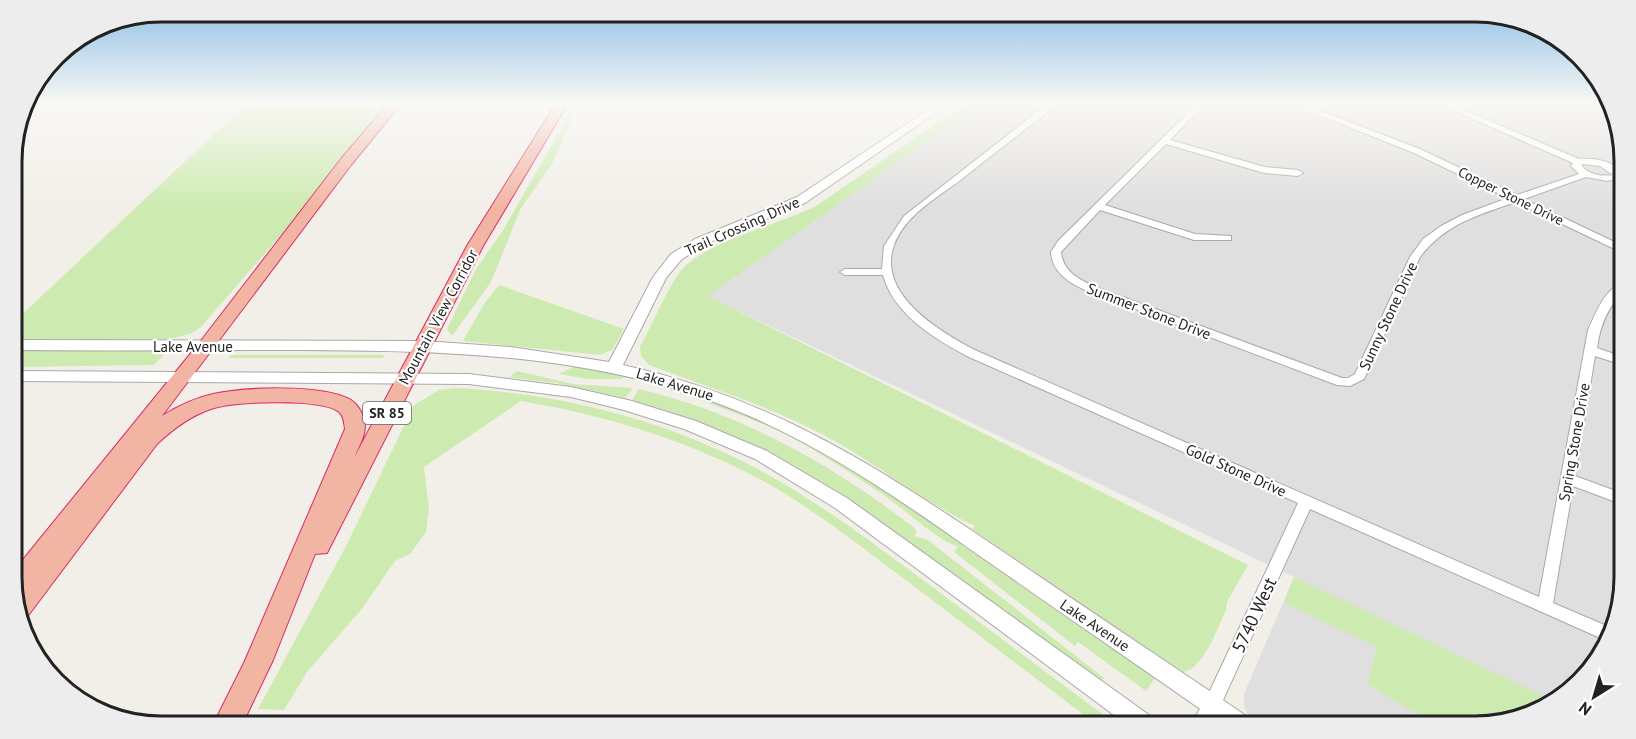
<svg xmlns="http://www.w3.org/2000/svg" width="1636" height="739" font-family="'PT Sans',sans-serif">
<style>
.residential{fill:#e0dfdf}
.grass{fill:#cdebb0}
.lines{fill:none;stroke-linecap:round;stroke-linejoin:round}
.minor-casing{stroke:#a9a9a9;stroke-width:2}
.tertiary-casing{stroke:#a9a9a9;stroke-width:2}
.trunk-casing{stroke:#dc2a67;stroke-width:2}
.minor{fill:#fff;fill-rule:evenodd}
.tertiary{fill:#fff;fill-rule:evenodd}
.trunk{fill:#f2b4a3;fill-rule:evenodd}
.labels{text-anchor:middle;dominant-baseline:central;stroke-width:4.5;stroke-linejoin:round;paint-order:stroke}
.far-street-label{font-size:14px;fill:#222;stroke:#fff}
.shield{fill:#fff;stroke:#646464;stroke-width:1.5}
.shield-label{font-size:14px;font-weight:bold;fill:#222}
.street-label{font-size:15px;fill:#222;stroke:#fff}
.near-street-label{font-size:18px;fill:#222;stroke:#fff}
.rim{fill:none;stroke:#222;stroke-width:3}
</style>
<rect width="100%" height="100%" fill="#f2efe9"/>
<path class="residential" d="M979,105H1607L1623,142L1624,578L1612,635L1558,702L1484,727H1260L1248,716L1244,705V694L1294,577L707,296Z"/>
<path class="grass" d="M245,105H388L312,199L201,327L190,334L168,339L13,341V323Z
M963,105H979L708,296L1248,565L1227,602L1226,610C1218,627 1203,670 1183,672L972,529L975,526C921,501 875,462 822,434C767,405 707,387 649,365L641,356L640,347C652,325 665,293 679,273C703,241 779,225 816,206Z
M577,106L552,164L521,208L491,282L452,336L447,329L476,269L502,232L573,108Z
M499,285L624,329L612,350L600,355L463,341L484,304Z
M13,349H165L168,351L154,365L13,367Z
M231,355H384L383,358H228Z
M575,366L625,376L622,379H588L559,374Z
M517,371L573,384L633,388L625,398L555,383L509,377Z
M666,386L756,418L844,463L1155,678L1146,691L1078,642L1075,646L954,552L958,547C927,534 905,508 876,490C843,468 810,446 774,429C738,413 701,400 663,388Z
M457,388C547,393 638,413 721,451C796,485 861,534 927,583C991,631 1055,679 1120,727H1100C1037,679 974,632 911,584C860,546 810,506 754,476C680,438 603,415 521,401L424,467L429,509L426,532L411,553L395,561L361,610L307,672L284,710L258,709L347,544L414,405L439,390Z
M639,389C740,413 830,463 912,526L917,531L914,536L928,540L1104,678L1101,681L834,490C770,451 704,420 632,400Z
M1294,577L1307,583L1556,702L1484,727H1439L1367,684L1377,647L1284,603Z"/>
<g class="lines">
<g class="minor-casing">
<path id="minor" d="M1046,105H1055C1047,114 1036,121 1027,128C1005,145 983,162 962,179C938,197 905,215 894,245C876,295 942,333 977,351L1539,597L1588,330C1596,313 1604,289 1623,283V292C1607,308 1600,326 1597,348L1623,357V365L1595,356L1575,476L1624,494V505L1573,486L1553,603L1614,629L1612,635L1607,641L1310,509L1218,711L1208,727H1189L1206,699L1298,503L969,357C935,339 894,315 883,275H845L840,272L845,269H882L884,246L904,216Z
M1196,105H1204L1170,140L1265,167L1298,170L1303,173L1298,176L1264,173L1166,144L1105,205L1195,234L1231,236V240H1194L1100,210L1061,252C1063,271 1077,278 1093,286L1342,378H1348L1355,374L1410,257L1423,239L1441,226L1462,215L1508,198L1414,153L1294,105H1305L1420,149L1517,195L1579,174L1571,166L1573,163L1441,105H1452L1579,159C1594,158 1616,160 1623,176L1621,178L1607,181L1586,177L1524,199L1623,246V253L1516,202C1478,215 1445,224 1420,257L1364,379L1350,386L1337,385L1085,290C1068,282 1052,272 1051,252L1058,241ZM1581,164L1600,166L1613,175C1601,177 1586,174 1581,164Z"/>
</g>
<g class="tertiary-casing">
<path id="tertiary" d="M935,105H947L805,203L703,245L681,260L666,278L623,365C774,398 882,470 1008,555C1078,603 1149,650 1220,698L1252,720L1255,727H1226C1146,671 1066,616 987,561C900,500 814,438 714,402C579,353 445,351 303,350C207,350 110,351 13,350V340L424,341L511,347L609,362L653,277L671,254L695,239L797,197Z
M13,371L469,374L571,387L632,401L696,421L767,451L847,498L1156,720L1159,727H1130L835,508L755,459L684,429L624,410L571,397L469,384L13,381Z"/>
</g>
<g class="trunk-casing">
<path id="trunk" d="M387,105H400L351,165L162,416C178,406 195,398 213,394C244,387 324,384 351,400C357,404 362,412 364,419C368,432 359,446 354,458L467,246L555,105H567L483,246L327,553L315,554L273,660L241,727H212L244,663L345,429C344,423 344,416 339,412C323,398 232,401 211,409C190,416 173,429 157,444L27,617L22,618L13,598V572L200,342L341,159Z"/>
</g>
<use href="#minor" class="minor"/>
<use href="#tertiary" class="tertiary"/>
<use href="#trunk" class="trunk"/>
</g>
<linearGradient id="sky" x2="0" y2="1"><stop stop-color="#8fc0e4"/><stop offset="0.5" stop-color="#f9f8f5"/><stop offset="1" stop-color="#f9f8f5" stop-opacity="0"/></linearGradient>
<rect width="1636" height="208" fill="url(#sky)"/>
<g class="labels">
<g class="far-street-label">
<text transform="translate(1511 196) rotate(26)">Copper Stone Drive</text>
</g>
<rect class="shield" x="363" y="402" width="48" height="22" rx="4.5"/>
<g class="shield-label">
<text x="387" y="413">SR 85</text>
</g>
<g class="street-label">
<text transform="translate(742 226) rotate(-24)">Trail Crossing Drive</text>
<text transform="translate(1149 311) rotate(21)">Summer Stone Drive</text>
<text transform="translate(1388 316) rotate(-65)">Sunny Stone Drive</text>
<text transform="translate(438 317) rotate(-62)">Mountain View Corridor</text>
<text x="193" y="346">Lake Avenue</text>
<text transform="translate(675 384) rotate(17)">Lake Avenue</text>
<text transform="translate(1574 442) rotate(-80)">Spring Stone Drive</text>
<text transform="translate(1236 470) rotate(24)">Gold Stone Drive</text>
<text transform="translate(1095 625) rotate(34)">Lake Avenue</text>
</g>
<g class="near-street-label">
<text transform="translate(1254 615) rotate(-65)">5740 West</text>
</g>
</g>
<path d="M0 0H1636V739H0ZM161 22H1475A139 139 0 0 1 1614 161V577A139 139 0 0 1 1475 716H161A139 139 0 0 1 22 577V161A139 139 0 0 1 161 22Z" fill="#ededed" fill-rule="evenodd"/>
<path class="rim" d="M161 22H1475A139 139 0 0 1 1614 161V577A139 139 0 0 1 1475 716H161A139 139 0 0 1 22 577V161A139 139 0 0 1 161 22Z"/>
<g transform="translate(1594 697) rotate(217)" stroke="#ffffff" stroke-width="4.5" paint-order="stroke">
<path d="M0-4.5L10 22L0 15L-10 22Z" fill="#222222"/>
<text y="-9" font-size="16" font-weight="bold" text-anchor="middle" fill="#222222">N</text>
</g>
</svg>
